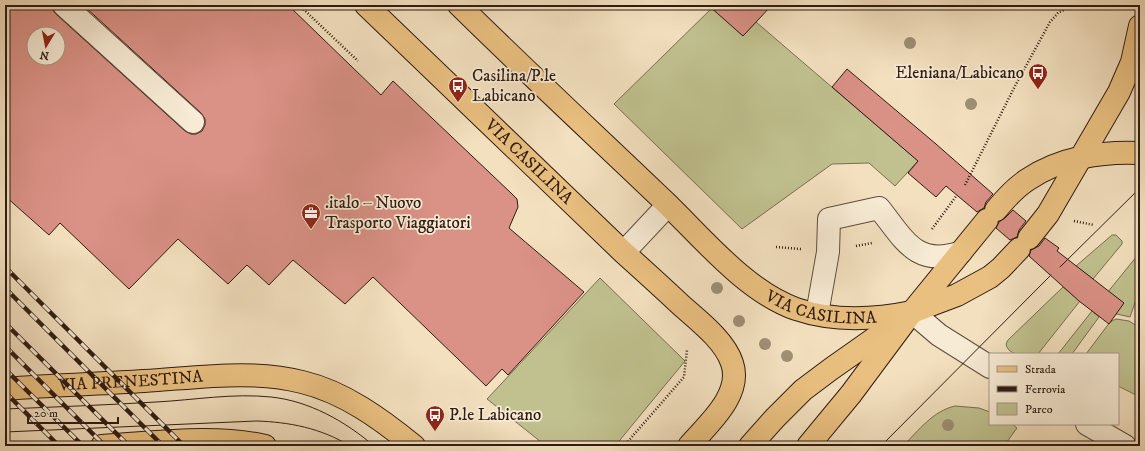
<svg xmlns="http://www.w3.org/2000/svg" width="1145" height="451" font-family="'IM FELL DW Pica',serif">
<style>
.green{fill:#c0c18f;stroke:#776e51}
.building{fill:#da9186;stroke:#2e1b13;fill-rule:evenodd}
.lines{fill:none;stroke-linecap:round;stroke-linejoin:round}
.minor-casing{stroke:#5f4c3e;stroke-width:24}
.major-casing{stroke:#2e1b13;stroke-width:24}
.path{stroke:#2e1b13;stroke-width:2.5;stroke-dasharray:1 2;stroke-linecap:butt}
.minor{stroke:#f7ebd5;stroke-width:22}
.major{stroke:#eac080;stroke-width:22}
.tram{stroke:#2e1b13;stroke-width:1}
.rail-casing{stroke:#2e1b13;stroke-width:4.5}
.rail{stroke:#f7ebd5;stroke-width:3;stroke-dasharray:9;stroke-linecap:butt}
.tree{fill:#9f8f75}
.labels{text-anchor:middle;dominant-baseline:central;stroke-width:3.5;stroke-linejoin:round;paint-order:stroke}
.poi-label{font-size:17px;fill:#2e1b13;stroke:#f7ebd5;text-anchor:start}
.street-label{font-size:17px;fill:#2e1b13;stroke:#f7ebd5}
</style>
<rect width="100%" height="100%" fill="#f3e0bf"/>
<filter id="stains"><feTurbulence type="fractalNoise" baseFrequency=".005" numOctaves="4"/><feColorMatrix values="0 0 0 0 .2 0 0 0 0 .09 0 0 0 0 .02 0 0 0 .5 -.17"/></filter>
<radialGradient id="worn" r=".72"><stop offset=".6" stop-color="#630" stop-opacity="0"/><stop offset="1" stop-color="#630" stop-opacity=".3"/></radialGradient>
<path class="green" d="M712,8L743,36L756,22L918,161L895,186L869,163L832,164L742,229L614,104Z
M1112,235H1116L1122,241V244L1093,279L1076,266Z
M1137,256L1140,257V295L1138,294L1130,317L1112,313L1107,293Z
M600,278L685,361L615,446H546L487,399Z
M1063,287L1080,301L1038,354C1027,354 1009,358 1006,344L1008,340Z
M1092,311L1099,317L1072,354H1058Z
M1116,319L1129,321L1140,328V397L1118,386V354H1086L1110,322Z
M955,406L979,408L990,412V424H1012L1017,428L1004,446H903C919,430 933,411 955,406Z"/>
<path class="building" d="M5,5H52V9L56,14L185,131L191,134H196L202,131L205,125V119L201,113L83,5H288L381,95L393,81L511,193L517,199L518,207L509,228L584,292L508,375L502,369L486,386L373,277L345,304L293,260L269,285L247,265L228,284L178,239L129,289L60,223L49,235L5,196ZM34,34H58V58H34Z
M708,5H772L743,36Z
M847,69L936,144L993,194L986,202L984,208L977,212L946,186L936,197L908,173L918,161L832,87Z
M1013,210L1026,221L1019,230L1017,237L1010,240L996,228L999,222L1005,218Z
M1045,238L1059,248L1057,251L1124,303L1109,324L1079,301L1029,256L1031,250L1039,246Z"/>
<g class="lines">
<g class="minor-casing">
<path id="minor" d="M64,5L193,122
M624,252L668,205
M912,312L939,335L990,367
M817,314L828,252L829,219L879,208C904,239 916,268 961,252
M1087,424L1125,446"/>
</g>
<g class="major-casing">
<g id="major">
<path id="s1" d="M366,5C452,87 537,170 623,252C643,270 663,288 682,306C699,321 725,341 732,363C743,395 707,425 689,446"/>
<path id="s2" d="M459,5C526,71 595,135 663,200C701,236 745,291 796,309C834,322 873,320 912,312"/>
<path d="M996,210C1005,199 1015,188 1027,180C1059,158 1102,151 1140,153"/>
<path d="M1029,238L1048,214L1119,92L1132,62L1140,26"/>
<path id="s3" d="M5,389C51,385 98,384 144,381C195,378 252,369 302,382C344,392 381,419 414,446"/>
<path d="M102,446C154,443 214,434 265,446"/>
<path d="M750,446L775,418L803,390L831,369L912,312L957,295L990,277L1001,268L1019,249"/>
<path d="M808,446L851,394L912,312L987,220"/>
</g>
</g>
<path class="path" d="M299,5L358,61
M965,185L1015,86L1050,22L1058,13L1073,5
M1074,221L1094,225
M932,229L957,195
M856,246L872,243
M776,247L801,249
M624,446L684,377L687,350"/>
<use href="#minor" class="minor"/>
<use href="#major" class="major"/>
<path class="tram" d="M1060,267L1140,188
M5,409C55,407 106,405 156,402C194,400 233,393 271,397C309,401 345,421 374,446
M5,432L256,421C289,422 321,428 350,446
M881,446L1051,275"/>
<g class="rail-casing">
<path id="rail" d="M5,267L184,446
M5,288L163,446
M5,323L129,446
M5,346L105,446
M5,369L83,446
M5,392L59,446"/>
</g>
<use href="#rail" class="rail"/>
</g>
<g class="tree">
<circle cx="910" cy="43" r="6"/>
<circle cx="971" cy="104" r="6"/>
<circle cx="717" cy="288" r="6"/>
<circle cx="739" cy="321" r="6"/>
<circle cx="765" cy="344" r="6"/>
<circle cx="787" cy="356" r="6"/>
<circle cx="948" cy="425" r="6"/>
</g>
<defs>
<g id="bus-pin" transform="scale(1)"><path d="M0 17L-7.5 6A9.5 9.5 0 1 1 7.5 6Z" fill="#8f2418" stroke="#f7ebd5"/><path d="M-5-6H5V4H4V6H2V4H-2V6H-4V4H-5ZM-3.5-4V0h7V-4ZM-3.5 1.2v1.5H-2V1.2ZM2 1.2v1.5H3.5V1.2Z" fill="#fff"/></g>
<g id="office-pin" transform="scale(1)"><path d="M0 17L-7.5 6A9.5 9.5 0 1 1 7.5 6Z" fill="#8f2418" stroke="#f7ebd5"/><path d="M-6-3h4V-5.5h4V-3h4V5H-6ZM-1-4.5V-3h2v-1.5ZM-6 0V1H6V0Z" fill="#fff"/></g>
</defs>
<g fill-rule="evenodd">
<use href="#bus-pin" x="1038" y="73"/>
<use href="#bus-pin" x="458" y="86"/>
<use href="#office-pin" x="311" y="213"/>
<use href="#bus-pin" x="435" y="415"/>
</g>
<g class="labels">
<g class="poi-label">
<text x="1024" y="73" text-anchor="end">Eleniana/Labicano</text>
<text x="472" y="76">Casilina/P.le<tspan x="472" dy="20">Labicano</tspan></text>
<text x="325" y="203">.italo – Nuovo<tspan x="325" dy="20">Trasporto Viaggiatori</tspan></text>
<text x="449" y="415">P.le Labicano</text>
</g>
<g class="street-label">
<text stroke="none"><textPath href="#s1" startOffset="226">VIA CASILINA</textPath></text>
<text stroke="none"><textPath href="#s2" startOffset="480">VIA CASILINA</textPath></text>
<text stroke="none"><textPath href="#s3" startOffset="126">VIA PRENESTINA</textPath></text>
</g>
</g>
<rect width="1145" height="451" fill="none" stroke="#f3e0bf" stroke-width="20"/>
<rect x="6" y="6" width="1133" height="439" fill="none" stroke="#2e1b13" stroke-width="2"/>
<rect x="10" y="10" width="1125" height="431" fill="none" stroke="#2e1b13"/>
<rect x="989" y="353" width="130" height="72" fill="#f7ebd5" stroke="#a79887"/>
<rect x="997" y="366" width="20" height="6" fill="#eac080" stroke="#a79887"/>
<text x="1025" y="373" font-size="12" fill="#2e1b13">Strada</text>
<rect x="997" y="386" width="20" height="6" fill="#2e1b13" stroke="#a79887"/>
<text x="1025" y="393" font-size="12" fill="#2e1b13">Ferrovia</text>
<rect x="997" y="403" width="20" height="12" fill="#c0c18f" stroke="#a79887"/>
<text x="1025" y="413" font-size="12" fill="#2e1b13">Parco</text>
<g transform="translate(46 46) rotate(190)"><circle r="19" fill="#f7ebd5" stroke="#a79887"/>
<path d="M0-3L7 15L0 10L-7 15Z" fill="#8f2418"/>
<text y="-6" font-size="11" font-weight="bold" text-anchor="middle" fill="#2e1b13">N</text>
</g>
<path d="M28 417v6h90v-6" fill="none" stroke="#2e1b13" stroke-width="2"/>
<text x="34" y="417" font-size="12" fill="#2e1b13" stroke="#f7ebd5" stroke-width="3" paint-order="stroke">20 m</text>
<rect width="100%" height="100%" filter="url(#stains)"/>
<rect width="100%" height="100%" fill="url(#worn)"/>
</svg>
